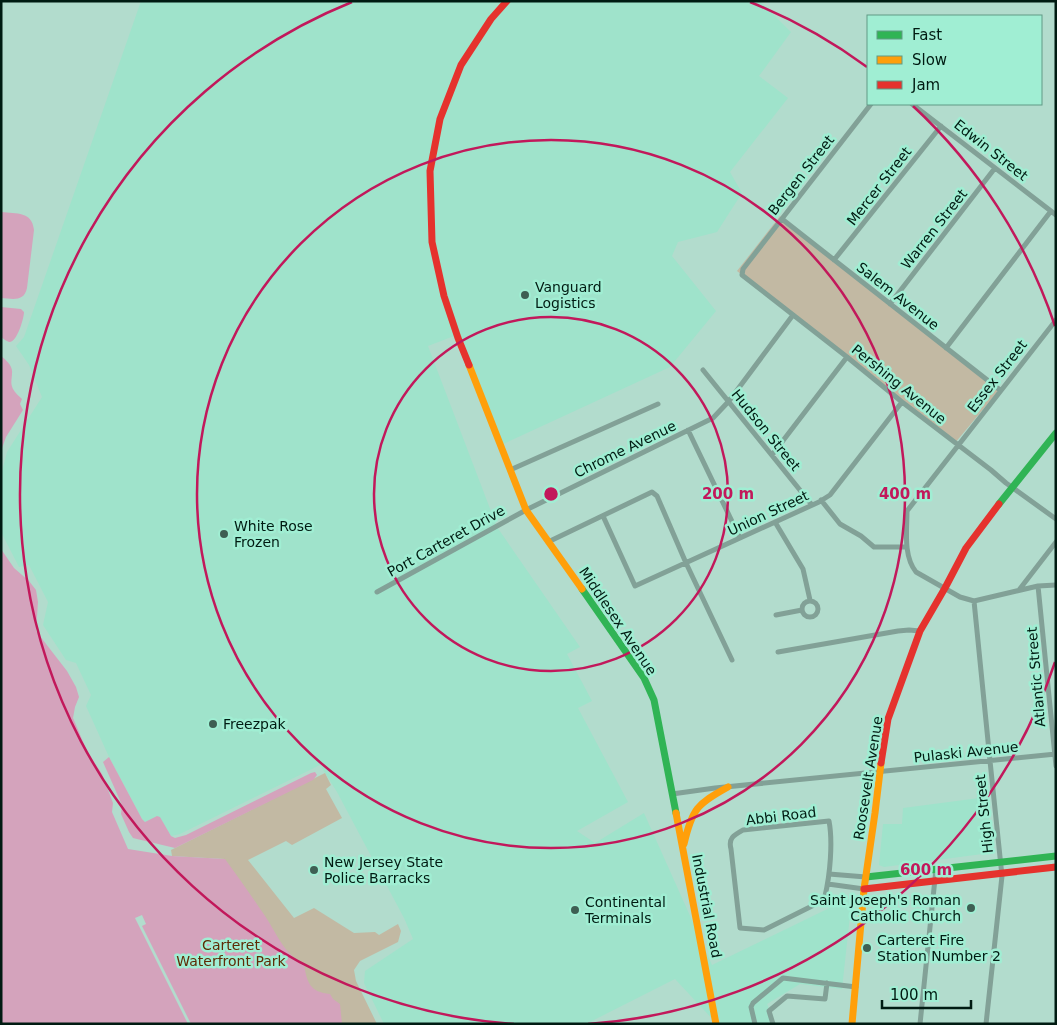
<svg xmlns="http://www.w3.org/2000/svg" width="1057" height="1025" font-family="'DejaVu Sans',sans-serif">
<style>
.built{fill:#9fe3cb}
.green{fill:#c2b9a3}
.water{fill:#d4a3bc}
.pier{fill:#b2dccd}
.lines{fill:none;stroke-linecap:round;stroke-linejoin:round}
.street{stroke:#82a197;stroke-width:5}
.fast{stroke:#30b455;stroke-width:7}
.slow{stroke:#ff9f0a;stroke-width:7}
.jam{stroke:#e5322d;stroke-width:7}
.ring{fill:none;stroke:#c2185b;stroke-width:2.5}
.poi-dot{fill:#3e5f53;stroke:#a0eed3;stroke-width:2}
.labels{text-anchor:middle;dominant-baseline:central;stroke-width:5;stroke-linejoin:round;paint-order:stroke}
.street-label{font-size:14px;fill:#001b12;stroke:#a0eed3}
.poi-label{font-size:14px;fill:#001b12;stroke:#a0eed3;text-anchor:start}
.park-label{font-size:14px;fill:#5e2b05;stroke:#a0eed3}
.centre{fill:#c2185b;stroke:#a0eed3;stroke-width:2.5}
.ring-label{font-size:15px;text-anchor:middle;font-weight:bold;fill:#c2185b;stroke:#a0eed3;stroke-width:5;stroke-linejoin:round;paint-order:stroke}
</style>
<rect width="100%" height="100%" fill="#b2dccd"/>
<path class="built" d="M141,1H760L791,32L759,76L788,98L730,172L742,193L717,232L678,242L672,256L716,311L670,367L499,446L454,336L428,346L497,527L580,647L567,654L592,701L578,708L628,802L577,831L595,843L644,813L712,965L852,897L842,989L800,984L767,1004L774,1020L767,1024H717L675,979L586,1024H384L364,983L365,971L413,939L404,918L337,792L320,765L180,834L171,836L160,818L145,822L142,819L109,757L86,706L91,695L76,663L66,660L43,625L48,602L29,565L19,567L1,532V475L7,452L42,397L29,365L16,346L24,337Z
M987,797L990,835H988L990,853L884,867L879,865L883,824H902L903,808Z"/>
<path class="green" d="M780,216L1000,389L955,443L737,271Z
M325,773L331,785L326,789L342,818L292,845L286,841L248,860L294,918L314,908L354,933L375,932L379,935L398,924L401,931L398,942L360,961L354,970L356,981L377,1024H188L225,859L172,856L171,850Z"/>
<path class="water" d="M1,212C17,214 32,211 34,230L27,288C24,302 13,299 1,298Z
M1,307L21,309L24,312C24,318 17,343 9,342C6,341 4,339 1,337Z
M1,356C6,360 13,366 12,373C12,379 10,383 13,389C15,393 19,396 22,399L20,404L23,410L6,437L1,451Z
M1,549L14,568L29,581L36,590L38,602L36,631L67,671L76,687L79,697L75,707L73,718L87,751L102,774L113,803L112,812L128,849L172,856L225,859C238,877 251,895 263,913C276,931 283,954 304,964C307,983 310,992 330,994L333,999L340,1004L342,1024H1Z
M109,757L142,819L145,822L157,816L160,817L171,836L175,838L186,835L311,773L315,772L317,775L313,780L175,848L137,839L133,838L129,832L121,814L122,805L103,762Z"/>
<path class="pier" d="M142,915L146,924L142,926L191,1024H188L135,918Z"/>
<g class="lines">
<path class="street" d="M871,104L743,269L742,275L847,357L902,402L991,470L1006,483L1056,519
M912,104L1056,215
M782,219L1000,390
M834,260L941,126
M890,304L995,168
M1056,320L907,511C907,530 903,556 916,572L960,597L974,601L1038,586L1056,585
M946,348L1051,211
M703,370L812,505
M688,430L740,538
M772,455L847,357
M510,470L658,404
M821,500L840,524L861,536L874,547H907
M603,516L635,586L819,502L830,495L902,402
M775,522L803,569L810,600
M548,542L652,492L657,496L686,563L732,660
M1038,586L1056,766
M1019,590L1056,542
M377,592L526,510L713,418L729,401L793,315
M802 609a8 8 0 1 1 16 0a8 8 0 1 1-16 0Z
M974,601L990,761L1002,876L986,1024
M776,615L802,610
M778,652L898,631L909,630L920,631
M672,794L715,788L1056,754
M829,821C833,842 830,875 825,896L812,906L764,930L740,928L731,849C728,838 734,835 743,830Z
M829,874L866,877
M828,884L864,889
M755,1024L751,1007L753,1003L783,978L856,987
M773,1024L769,1011L787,996L825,999L827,983
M920,1024L936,869"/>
<path class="fast" d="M999,504L1056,433
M582,589L644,678L654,700L676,813
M866,877L1056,856"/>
<path class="slow" d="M469,365L526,510L582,589
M676,813L716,1024
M684,844C692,809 697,804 728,787
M852,1024L864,889L875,813L881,763"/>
<path class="jam" d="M469,365L458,338L444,296L432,242L430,171L440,119L461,65L491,19L507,1
M881,763L888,719L920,631L945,588L966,548L999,504
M864,889L1056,867"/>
</g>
<g class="ring">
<circle cx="551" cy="494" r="177"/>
<circle cx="551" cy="494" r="354"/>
<path d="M1055 662A531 531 0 0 1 588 1024M514 1024A531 531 0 0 1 352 2M750 2A531 531 0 0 1 867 67M913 106A531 531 0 0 1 1055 326"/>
</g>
<g class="poi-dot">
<circle cx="525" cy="295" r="5"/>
<circle cx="224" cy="534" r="5"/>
<circle cx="213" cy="724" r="5"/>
<circle cx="314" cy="870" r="5"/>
<circle cx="971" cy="908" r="5"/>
<circle cx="575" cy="910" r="5"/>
<circle cx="867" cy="948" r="5"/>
</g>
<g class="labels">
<g class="street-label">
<text transform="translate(991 150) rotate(38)">Edwin Street</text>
<text transform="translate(801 175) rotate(-52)">Bergen Street</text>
<text transform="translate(879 186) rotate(-52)">Mercer Street</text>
<text transform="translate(934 229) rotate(-52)">Warren Street</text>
<text transform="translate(898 296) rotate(38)">Salem Avenue</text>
<text transform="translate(997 376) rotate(-52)">Essex Street</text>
<text transform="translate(899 384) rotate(39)">Pershing Avenue</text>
<text transform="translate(766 430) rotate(51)">Hudson Street</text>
<text transform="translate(625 449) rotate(-26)">Chrome Avenue</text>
<text transform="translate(768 513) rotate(-25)">Union Street</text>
<text transform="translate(446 541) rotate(-29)">Port Carteret Drive</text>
<text transform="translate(618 621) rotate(56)">Middlesex Avenue</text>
<text transform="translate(1036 677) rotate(-95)">Atlantic Street</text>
<text transform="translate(966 752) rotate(-6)">Pulaski Avenue</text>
<text transform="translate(868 778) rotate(-81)">Roosevelt Avenue</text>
<text transform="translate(984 814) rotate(-96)">High Street</text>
<text transform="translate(781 816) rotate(-7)">Abbi Road</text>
<text transform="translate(707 906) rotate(79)">Industrial Road</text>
</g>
<g class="poi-label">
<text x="535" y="287">Vanguard<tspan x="535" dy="16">Logistics</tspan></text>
<text x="234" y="526">White Rose<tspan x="234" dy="16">Frozen</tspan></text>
<text x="223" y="724">Freezpak</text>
<text x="324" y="862">New Jersey State<tspan x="324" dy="16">Police Barracks</tspan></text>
<text x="961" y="900" text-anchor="end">Saint Joseph's Roman<tspan x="961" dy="16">Catholic Church</tspan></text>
<text x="585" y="902">Continental<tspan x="585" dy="16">Terminals</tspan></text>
<text x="877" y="940">Carteret Fire<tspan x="877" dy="16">Station Number 2</tspan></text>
</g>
<g class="park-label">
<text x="231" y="945">Carteret<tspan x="231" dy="16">Waterfront Park</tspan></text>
</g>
</g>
<circle cx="551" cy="494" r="8" class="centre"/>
<g class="ring-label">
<text x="728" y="499">200 m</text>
<text x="905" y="499">400 m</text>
<text x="926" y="875">600 m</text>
</g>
<rect width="1057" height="1025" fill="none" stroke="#001b12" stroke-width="5"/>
<rect x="867" y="15" width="175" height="90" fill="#a0eed3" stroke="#609a86"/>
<rect x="877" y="31" width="25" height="8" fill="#30b455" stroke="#609a86"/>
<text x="912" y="40" font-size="15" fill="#001b12">Fast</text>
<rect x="877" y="56" width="25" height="8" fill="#ff9f0a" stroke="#609a86"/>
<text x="912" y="65" font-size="15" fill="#001b12">Slow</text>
<rect x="877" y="81" width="25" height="8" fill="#e5322d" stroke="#609a86"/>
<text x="912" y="90" font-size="15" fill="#001b12">Jam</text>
<path d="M882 1000v8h89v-8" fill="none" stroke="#001b12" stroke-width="2.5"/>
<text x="890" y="1000" font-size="15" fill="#001b12" stroke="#a0eed3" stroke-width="4" paint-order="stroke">100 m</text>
</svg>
